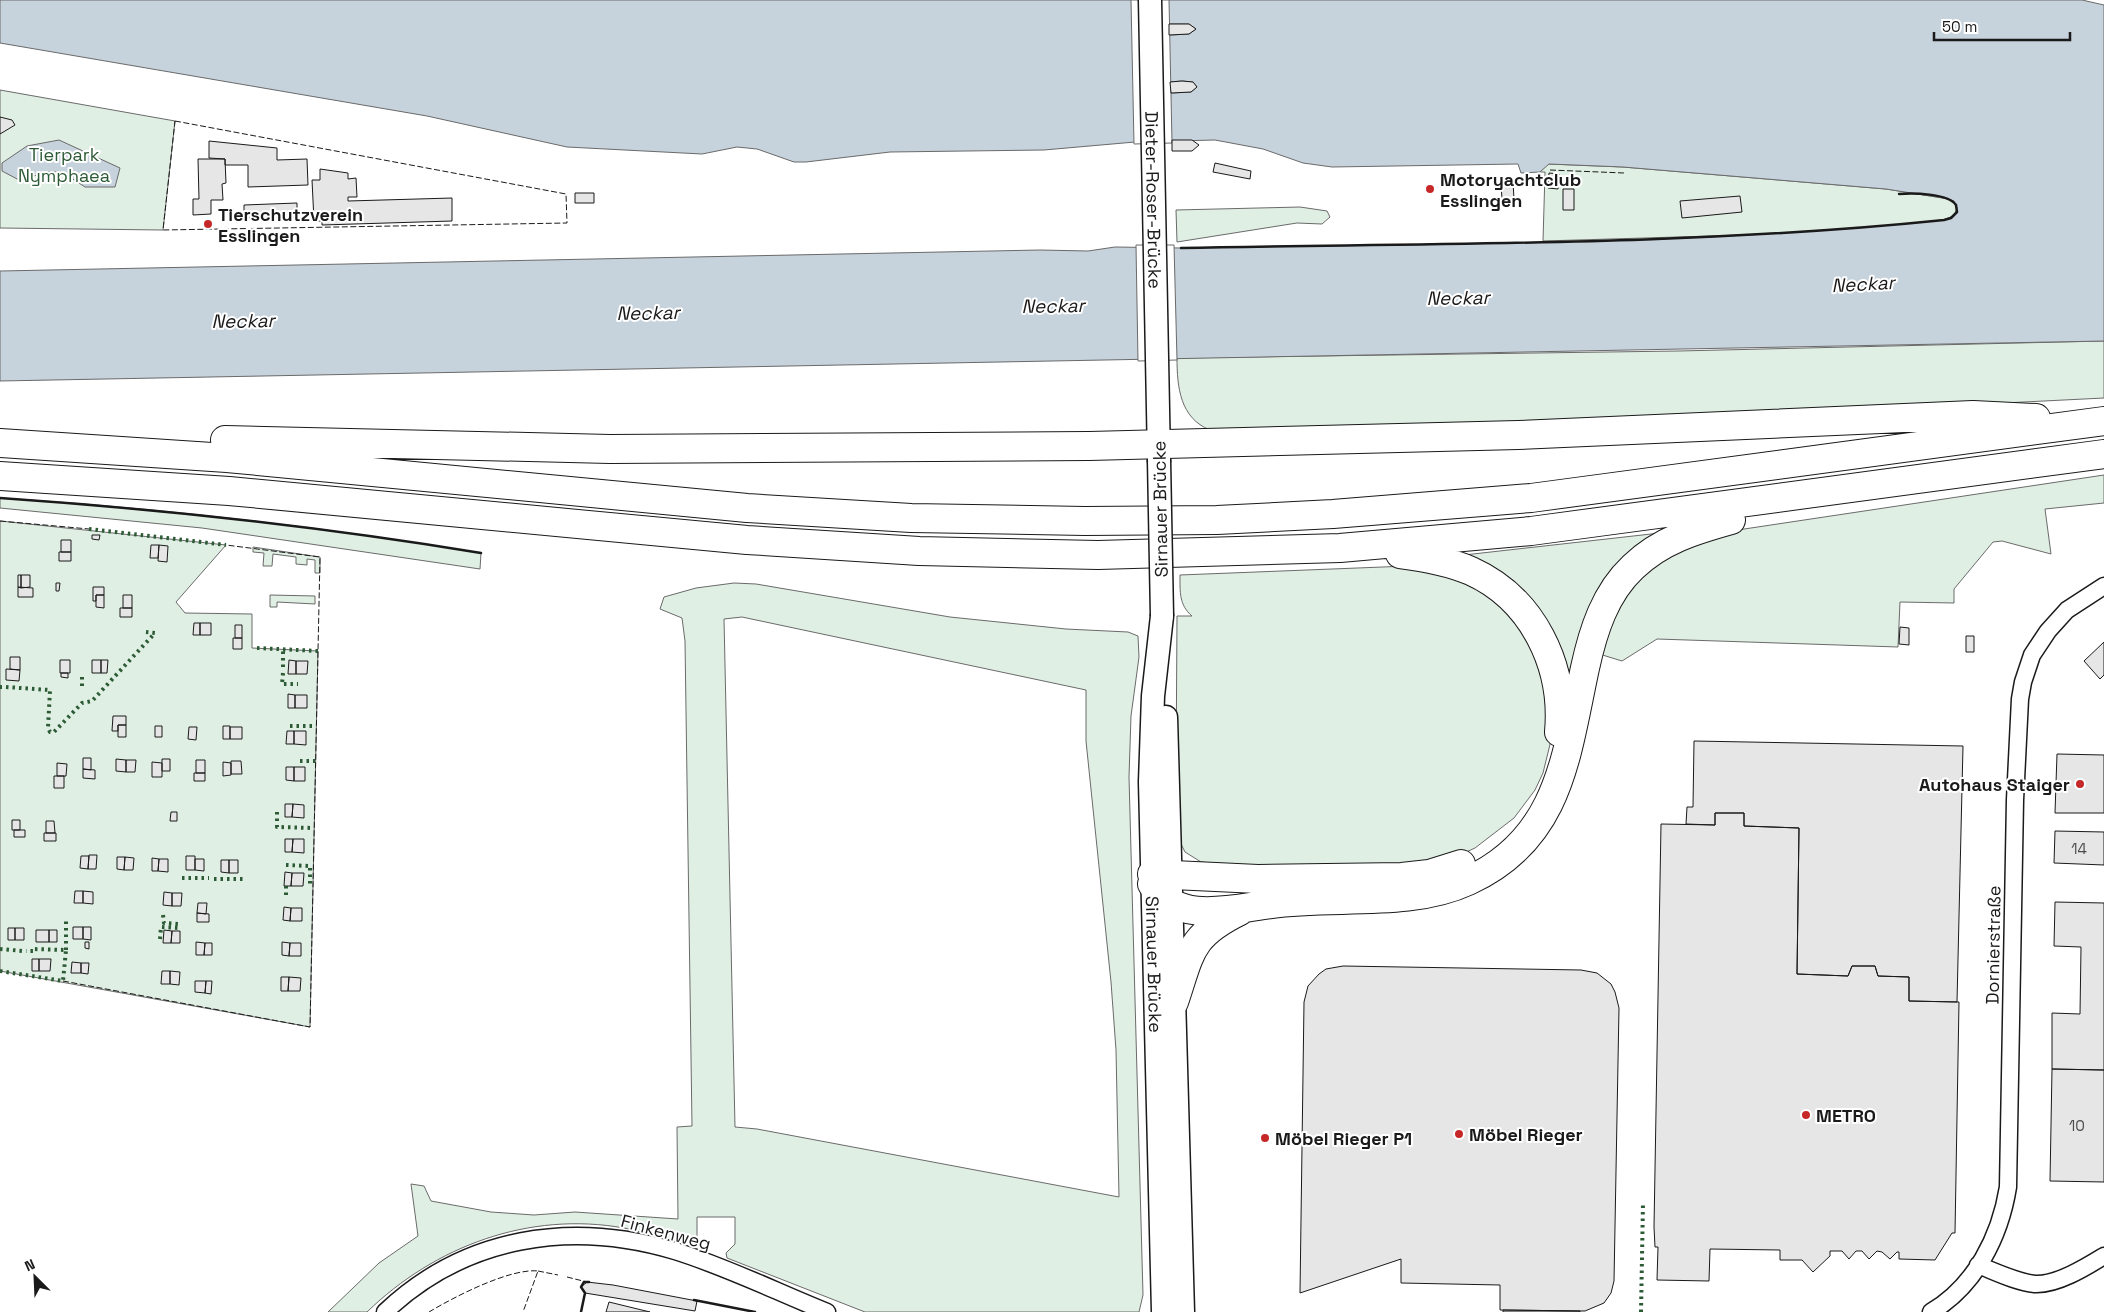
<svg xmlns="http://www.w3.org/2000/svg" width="2104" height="1312" font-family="'Space Grotesk',sans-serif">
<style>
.green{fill:#e0efe3;stroke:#6a6a6a;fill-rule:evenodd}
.water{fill:#c6d2dc;stroke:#6a6a6a;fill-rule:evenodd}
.pier{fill:#fff;stroke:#6a6a6a}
.building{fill:#e6e6e6;stroke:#1a1a1a}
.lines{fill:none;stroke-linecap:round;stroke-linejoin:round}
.minor-casing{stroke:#1a1a1a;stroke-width:19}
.secondary-casing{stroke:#1a1a1a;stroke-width:25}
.trunk-casing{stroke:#1a1a1a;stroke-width:30}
.minor{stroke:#fff;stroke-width:16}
.secondary{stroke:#fff;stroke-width:22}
.trunk{stroke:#fff;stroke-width:28}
.secondary-bridge-casing{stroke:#1a1a1a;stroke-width:25;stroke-linecap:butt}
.secondary-bridge{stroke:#fff;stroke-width:22}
.hedge{stroke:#2b5a34;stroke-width:4;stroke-dasharray:2.5 4;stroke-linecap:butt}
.fence{stroke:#1a1a1a;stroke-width:1;stroke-dasharray:6 2.5;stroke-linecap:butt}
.wall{stroke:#1a1a1a;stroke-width:2.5}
.poi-dot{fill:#c62828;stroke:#fff;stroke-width:2}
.labels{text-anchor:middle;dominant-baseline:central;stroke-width:4;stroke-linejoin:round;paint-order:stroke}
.number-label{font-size:15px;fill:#4d4d4d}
.park-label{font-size:18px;fill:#2b5a34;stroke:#fff}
.poi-label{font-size:18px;font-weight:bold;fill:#1a1a1a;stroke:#fff;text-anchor:start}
.street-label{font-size:18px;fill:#1a1a1a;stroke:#fff}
.water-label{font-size:19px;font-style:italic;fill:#1a1a1a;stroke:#fff}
</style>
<rect width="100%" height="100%" fill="#fff"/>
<path class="green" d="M0,90L175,121L163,230L0,228Z
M1548,164L1623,167L1886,189L1949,199L1954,201L1957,208L1955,215L1944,220L1846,230L1778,234L1543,241L1545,172H1540Z
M1300,207L1327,211L1330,217L1322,224L1297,223L1177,242L1176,210Z
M2104,341V398L1684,419L1210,430C1180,418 1177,387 1177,358L1679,351Z
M2104,475V503L2045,509L2051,554L2002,541L1993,542L1954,589V603L1900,602L1898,647L1657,639L1622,661L1596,653L1610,614L1651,564L1711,534Z
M0,498C161,508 322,527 481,553L480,569L202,528L0,508Z
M0,521L226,545L176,602L185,613L252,614V648L318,651L310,1027L0,971Z
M1660,533L1644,546L1571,698L1564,678L1464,555Z
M253,547L320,557V573H315V560L307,559V565L296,564V557L273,554L272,566H263L264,553L253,552Z
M1408,566L1425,567L1485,589L1530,633L1554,728L1543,773L1535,790L1514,818L1475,848L1462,854L1428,863L1254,867L1201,862L1185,852L1181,844L1176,779L1177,616H1192C1179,605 1180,592 1180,575Z
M734,583L756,584L950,617L1066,629L1128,632L1138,636L1139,657L1131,716L1129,777L1143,1295L1139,1312H865L727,1258L726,1253L735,1244V1217H697V1241C682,1247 642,1231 624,1228C529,1211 435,1246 367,1312H328L379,1263L418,1236L411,1184L424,1186L431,1201L491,1212L534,1215L575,1212L678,1219L677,1127L692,1126L685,641L682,618L660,609L664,597L696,588ZM742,617L1086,690V741L1111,982L1116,1050L1119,1197L757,1129L735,1127L724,619Z
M270,595L315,596V604L277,602V607H270Z"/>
<path class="water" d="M0,0H2082L2104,5V341L0,381V271L1040,250L1088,251L1115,247L1181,248C1435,243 1691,246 1944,220L1955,215L1957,208L1954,201L1949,199L1886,189L1623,167L1549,164L1540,172L1521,173L1518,164L1332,167L1303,163L1263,149L1215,140L1135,142L1044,150L890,152L806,162H794L757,149L737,147L702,154L567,147L427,116L0,43ZM1169,24H1189L1196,29L1189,34L1170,35ZM1182,81L1193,82L1197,87L1191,92L1171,93L1170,82Z
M59,140L120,168L115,187H85L62,172H48L19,180L2,171V163L27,146Z"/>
<path class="pier" d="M1131,0H1169L1172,143L1134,144Z
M1136,245H1174L1177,360L1138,361Z"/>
<path class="building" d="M1169,24H1189L1196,29L1189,34L1169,35Z
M1182,81L1193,82L1197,87L1191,92L1171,93L1170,82Z
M0,117L12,120L15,125L0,134Z
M1172,140H1192L1199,145L1192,151H1172Z
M209,141L277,148V160L307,159L308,185L248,187V165H225V159L209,158Z
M198,159H225L226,183L222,184L223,200H211V214L193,215V199H199Z
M1215,163L1251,171L1250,179L1213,172Z
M320,169L348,173V179L356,178L357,197H348V201L452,198V221L322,225V221H314L312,180H320Z
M1549,173L1559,174L1558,189L1548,188Z
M1513,181L1514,200H1502L1501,182Z
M1563,189H1574V210H1563Z
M575,193H594V203H575Z
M1740,196L1742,212L1682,218L1680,201Z
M297,203V217L244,218V205Z
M92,535H100L99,540L92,539Z
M61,540H71V552H61Z
M151,545H159L158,558H150Z
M159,545L168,546L167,562L158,561Z
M59,552H71V561H59Z
M18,575H21V588L18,587Z
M21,575H30V587L21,588Z
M56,583H60L59,591H56Z
M18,587L33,588V597H18Z
M93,587H104V595H96V601H93Z
M96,595H104V608L96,607Z
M123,595H132V608H123Z
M120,608H132V617H120Z
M194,623H200V635H193Z
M200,623H211V635H200Z
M235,625H242V638H235Z
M1900,627L1909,628V645L1899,644Z
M1966,636H1974V652H1966Z
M233,638H242V649H233Z
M2104,642V675L2100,679L2084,661Z
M10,657H20V670L10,669Z
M60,660H70V673H60Z
M92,660H101V673H92Z
M101,660H108L107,673H101Z
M289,660L296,661V674H288Z
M296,661H308L307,674H296Z
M6,669L20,670L19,681L6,680Z
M61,673H68V678L61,677Z
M288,694L295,695V708H288Z
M295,695H307V708H295Z
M113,716H126V725H118V731H112Z
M118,725H126V737H118Z
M155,726H162V737H155Z
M223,726H230V739H223Z
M189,727H197L196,740L188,739Z
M230,727H242V739H230Z
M287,731H294V744H286Z
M294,731H306V745L294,744Z
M1694,741L1963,746L1957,1002L1909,1001V977L1878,976L1875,966H1852L1848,976L1797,974L1799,828L1744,826V813H1715V825L1686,824L1687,807H1693Z
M2057,754L2104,755V813H2055Z
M83,758H91V770L83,769Z
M116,759L126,760V772L116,771Z
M162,759H170V771H162Z
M126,760H136L135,772H126Z
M196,760H205V773H196Z
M231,761H241L242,774H231Z
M152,762L162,763V777H152Z
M223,762L231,763V775L223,776Z
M57,763L67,764L66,776H57Z
M286,767H294V781L286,780Z
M294,767H305V781H294Z
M83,769L95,770V779L83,778Z
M194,773H205V781H194Z
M54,776H64V788H54Z
M285,804H293L292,817H285Z
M293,804L304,805V818L292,817Z
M171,812H177V821H170Z
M1715,813H1744V826L1799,828L1797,974L1848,976L1852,966H1875L1878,976L1909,977V1001L1959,1002L1955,1233H1952L1935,1260L1899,1259V1252H1897L1890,1259L1882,1252L1877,1251L1869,1259L1862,1251H1856L1849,1259L1842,1251H1830V1256L1813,1272L1802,1260H1780V1250L1710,1249L1709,1281L1657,1280L1658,1247H1655L1654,1227L1661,824L1715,825Z
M12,820H20V830H12Z
M46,821H54L55,833H46Z
M14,830H25V837H14Z
M2055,831L2104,832V865L2054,863Z
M44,833H56V841H44Z
M285,839H293L292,852H285Z
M293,839H304V853L292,852Z
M89,855H97L96,869H88Z
M81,856H89L88,869L80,868Z
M186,856H195V870H186Z
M117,857H125L124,870L117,869Z
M125,857L134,858L133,870H124Z
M152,858L159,859L158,871H152Z
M159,859H168V872L158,871Z
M195,859H204V871L195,870Z
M221,860H229V873L221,872Z
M229,860H238V873H229Z
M285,872L292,873L291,886H284Z
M292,873H304L303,886H291Z
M75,891H83V903H74Z
M83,891L93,892V904L83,903Z
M164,892L172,893V906L163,905Z
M172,893H182L181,906H172Z
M2055,902L2104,903V1070L2052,1069V1013L2080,1014L2081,947L2054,946Z
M198,903H207L206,914L197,913Z
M284,907L291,908L290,921L283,920Z
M291,908H302V921H290Z
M197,913L209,914V922H197Z
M73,927H83V939H73Z
M83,927H91V940L83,939Z
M8,928H15V940H8Z
M15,928H24V940H15Z
M36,930H49V942H36Z
M49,930H57V942H49Z
M164,930L172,931L171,943H163Z
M172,931H180V943H171Z
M85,942H89V949L85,948Z
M196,942L205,943L204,955H196Z
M282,942L290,943L289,956L282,955Z
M205,943H212V955H204Z
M290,943H301V956H289Z
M32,959H39V971H32Z
M39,959H51L50,971H39Z
M72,962L81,963V973H71Z
M81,963H89L88,974L81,973Z
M1343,966L1581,970L1597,973L1611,984L1615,992L1619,1008L1614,1281L1611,1293L1604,1303L1585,1311L1500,1310V1285L1401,1283V1259L1300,1293L1304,1002L1308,986L1319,974L1326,969Z
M162,971H170V984H161Z
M170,971L180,972L179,985L170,984Z
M281,977H289L288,991H281Z
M289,977L301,978L300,991H288Z
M195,981H206L205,993L195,992Z
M206,981H212L211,994L205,993Z
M2052,1069L2104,1070V1182L2050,1181Z
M587,1282L613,1285L697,1301L695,1311L585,1293L581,1287Z
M609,1302L650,1312H606Z
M1503,1310L1580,1311V1312H1503Z"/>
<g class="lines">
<g class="minor-casing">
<path id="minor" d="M1978,1265C1996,1272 2016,1282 2035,1284C2057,1285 2086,1267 2104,1256
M385,1312C465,1236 571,1220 675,1251C727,1267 777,1292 827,1312
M1931,1312C1975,1286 2000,1237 2008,1187L2015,800L2020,699L2023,682L2032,655L2048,631L2067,610L2104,586"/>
</g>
<g class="secondary-casing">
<g id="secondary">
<path id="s1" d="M1150,0L1159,460"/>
<path id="s2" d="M1162,616L1153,696L1150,782L1163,1312"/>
<path d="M1166,717L1183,1312"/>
</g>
</g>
<g class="trunk-casing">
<path id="trunk" d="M225,440L610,449L1089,446L1518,435L1973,415L2036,418
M0,443L227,458L747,508L911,518L1085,521L1217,520L1333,514L1531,498L2104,421
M0,476L229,491L747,540L919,551L1098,555L1340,548L1531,531L2104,454
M1400,554C1424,557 1448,561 1471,571C1533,599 1565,666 1559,732
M1152,874L1258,879L1402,877L1429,874L1461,864
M1152,884C1177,925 1231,909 1271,904C1334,895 1410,908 1468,881C1560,839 1566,756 1585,668C1593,631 1605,593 1633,567C1661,540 1695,530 1731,520
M1174,1002C1191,952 1189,936 1240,911"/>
</g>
<use href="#minor" class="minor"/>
<use href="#secondary" class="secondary"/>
<use href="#trunk" class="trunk"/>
<g class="secondary-bridge-casing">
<path id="secondary-bridge" d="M1159,460L1162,616"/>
</g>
<use href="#secondary-bridge" class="secondary-bridge"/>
<path class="hedge" d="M89,529L226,545
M257,648L318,651
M283,667V650
M283,673L282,684H298
M82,686V675
M0,687H2
M6,687L50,690L48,728L50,732H54L82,703L92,701L155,633L146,632
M290,726H316
M300,761H315
M277,812V827L314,828
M286,865L310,866V885
M182,878H209
M214,879H243
M286,895V886
M163,915L164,923L178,924
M160,939L161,927L179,928
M0,949L23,951
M66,950V918
M0,971L63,981L66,950L33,949V951H26
M1641,1312L1643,1203"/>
<path class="fence" d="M175,121L566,194L567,223L163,230Z
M1550,170L1624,173
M0,521L89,529
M63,981L310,1027L320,557L226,545
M538,1271L558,1275
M567,1277L587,1282
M429,1312C454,1297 510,1268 538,1271L523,1312"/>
<path class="wall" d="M1181,248C1435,243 1691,246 1944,220L1951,218L1957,212L1956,205C1948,193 1912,193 1899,194
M0,498C161,509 322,527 481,553
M694,1300L755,1312
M581,1312L585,1293L581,1287L584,1282H589"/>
</g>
<g class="poi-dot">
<circle cx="1430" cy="189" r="5"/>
<circle cx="208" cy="224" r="5"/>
<circle cx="2080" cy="784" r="5"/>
<circle cx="1806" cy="1115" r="5"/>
<circle cx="1459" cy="1134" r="5"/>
<circle cx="1265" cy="1138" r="5"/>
</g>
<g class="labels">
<g class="number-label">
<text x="2079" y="848">14</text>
<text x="2077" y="1125">10</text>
</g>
<g class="park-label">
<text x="64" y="154">Tierpark<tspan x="64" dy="21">Nymphaea</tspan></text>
</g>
<g class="poi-label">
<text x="1440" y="179">Motoryachtclub<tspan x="1440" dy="21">Esslingen</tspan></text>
<text x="218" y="214">Tierschutzverein<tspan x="218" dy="21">Esslingen</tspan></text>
<text x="2070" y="784" text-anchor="end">Autohaus Staiger</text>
<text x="1816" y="1115">METRO</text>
<text x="1469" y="1134">Möbel Rieger</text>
<text x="1275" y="1138">Möbel Rieger P1</text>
</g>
<g class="street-label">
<text stroke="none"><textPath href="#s1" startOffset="200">Dieter-Roser-Brücke</textPath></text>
<text transform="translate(1160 509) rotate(-91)">Sirnauer Brücke</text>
<text transform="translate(1993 945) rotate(-89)">Dornierstraße</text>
<text stroke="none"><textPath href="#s2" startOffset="349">Sirnauer Brücke</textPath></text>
<text transform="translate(666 1232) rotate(15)">Finkenweg</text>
</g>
<g class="water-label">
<text transform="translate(1863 284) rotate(-3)">Neckar</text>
<text transform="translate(1458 298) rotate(-1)">Neckar</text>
<text transform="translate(1053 306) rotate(-1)">Neckar</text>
<text transform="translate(648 313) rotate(-1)">Neckar</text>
<text transform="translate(243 321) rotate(-1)">Neckar</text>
</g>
</g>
<g transform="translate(35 1277) rotate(336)" stroke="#ffffff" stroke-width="4" paint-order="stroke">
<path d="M0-4L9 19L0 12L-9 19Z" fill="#1a1a1a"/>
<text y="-8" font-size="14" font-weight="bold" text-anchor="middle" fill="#1a1a1a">N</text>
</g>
<path d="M1934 32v8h136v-8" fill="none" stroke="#1a1a1a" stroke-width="2.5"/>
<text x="1942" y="32" font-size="15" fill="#1a1a1a" stroke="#ffffff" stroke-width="4" paint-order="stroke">50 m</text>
</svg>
